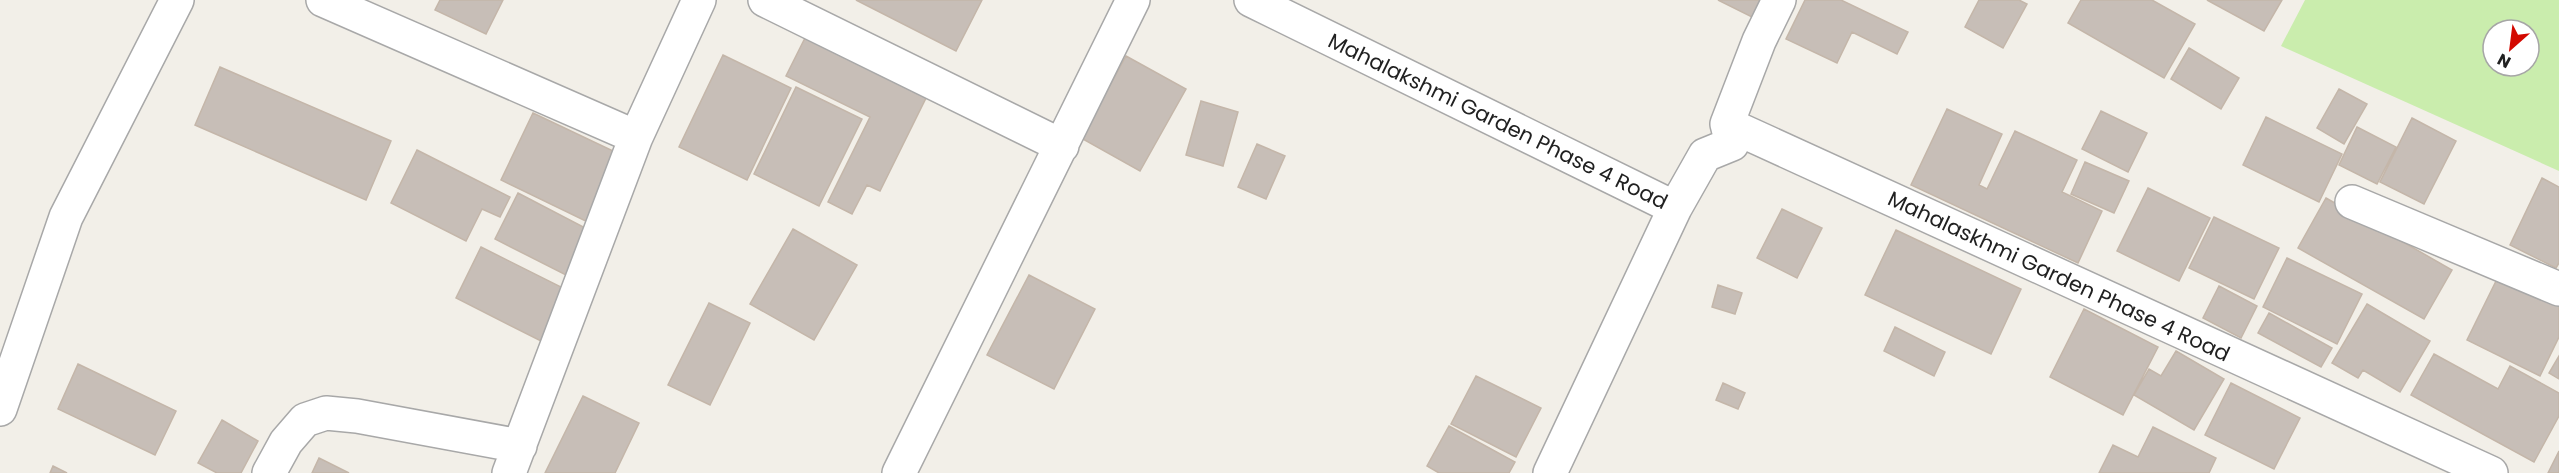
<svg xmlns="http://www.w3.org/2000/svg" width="2559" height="473" font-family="Poppins,sans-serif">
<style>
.grass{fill:#caedad;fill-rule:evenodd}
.building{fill:#c7beb7;stroke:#c4b6a9;stroke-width:1.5}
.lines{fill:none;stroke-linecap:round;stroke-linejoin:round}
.minor-casing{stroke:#a8a8a8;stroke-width:36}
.minor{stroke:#fff;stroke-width:33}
.labels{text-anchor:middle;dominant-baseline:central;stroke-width:4.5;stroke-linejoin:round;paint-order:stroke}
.street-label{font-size:21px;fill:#212121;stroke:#fff}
</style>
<rect width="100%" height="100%" fill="#f2efe8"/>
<path class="grass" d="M2305,0H2559V171L2281,46ZM2493,30H2529V66H2493Z"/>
<path class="building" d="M440,0H503L486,34L435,10Z
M856,0H982L956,51Z
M1718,0H1762L1754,18Z
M1805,0H1841L1908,32L1897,54L1852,32L1837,63L1786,39Z
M1979,0H2019L2027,4L2003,48L1965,27Z
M2081,0H2152L2195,24L2164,78L2068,23Z
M2207,0H2282L2264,31Z
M806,36L927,96L880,191L867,185L852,214L828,202L870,117L786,76Z
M2189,48L2239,78L2221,109L2171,79Z
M723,55L791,88L747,180L679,147Z
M1126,56L1186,89L1140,171L1081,138Z
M220,67L391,141L366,200L195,125Z
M796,87L862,119L819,206L754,174Z
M2339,89L2367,104L2344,144L2317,128Z
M1201,101L1238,112L1223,166L1186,155Z
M1947,109L2002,134L1979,185L1987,189L2015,131L2077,160L2062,192L2102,211L2078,263L1911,185Z
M2101,111L2147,133L2128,172L2082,149Z
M533,113L628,158L596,226L501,180Z
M2266,117L2342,154L2319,202L2243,165Z
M2412,118L2456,141L2424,204L2380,182Z
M2357,127L2396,147L2377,184L2339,165Z
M1257,144L1285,156L1266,199L1238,187Z
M417,150L510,197L500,217L482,209L466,241L391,203Z
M2085,162L2129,181L2114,213L2071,194Z
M2542,178L2559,187V263L2556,268L2510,245Z
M2148,188L2210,218L2179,281L2117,251Z
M518,193L593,232L570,277L495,239Z
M2326,198L2452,270L2424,319L2298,248Z
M1782,209L1822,228L1797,278L1757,258Z
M2214,217L2279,248L2254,299L2189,268Z
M793,229L857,265L814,340L750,304Z
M1896,230L2021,289L1991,354L1865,295Z
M481,247L567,290L541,341L456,298Z
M2287,258L2362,294L2337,344L2263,307Z
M1029,275L1095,309L1054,389L987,355Z
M2499,275L2559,305V337L2540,376L2467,340Z
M1718,285L1742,293L1735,314L1712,307Z
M2219,286L2257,306L2241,338L2203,318Z
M709,303L750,323L710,405L668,385Z
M2367,304L2430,341L2400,392L2363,370L2358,378L2332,363Z
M2084,309L2158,347L2123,415L2050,377Z
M2269,313L2332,348L2321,367L2258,333Z
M1895,327L1945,352L1934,376L1884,351Z
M2176,351L2224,379L2194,430L2134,395L2149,369L2161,376Z
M2434,354L2498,389L2510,366L2559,393V416L2534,462L2411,395Z
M2559,356V379L2549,373Z
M78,364L176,411L155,455L58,409Z
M1476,376L1541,408L1516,457L1451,424Z
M1723,383L1745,393L1738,409L1716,400Z
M2231,383L2300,418L2274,469L2205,435Z
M583,396L639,423L615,473H545Z
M222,420L258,441L241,473H217L198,463Z
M1449,426L1515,462L1509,473H1439L1427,466Z
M2153,427L2216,458L2209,473H2099L2113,445L2138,457Z
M2559,451V473H2548Z
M319,458L349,473H312Z
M53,466L67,473H50Z"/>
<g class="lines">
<g class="minor-casing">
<path id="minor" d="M323,0L636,137
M765,0L1062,146
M1251,0L1675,208L1550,473
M1727,124L1759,41L1779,0
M2352,202L2559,289
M1675,208L1705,155L1732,144L1727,124L2491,473
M0,409L66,217L177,0
M269,473L286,442L305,420L326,413L357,416L520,446
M509,473L636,137L699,0
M899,473L1133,0"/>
</g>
<use href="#minor" class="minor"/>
</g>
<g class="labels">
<g class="street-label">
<text transform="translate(1498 121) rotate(26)">Mahalakshmi Garden Phase 4 Road</text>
<text transform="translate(2059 276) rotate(25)">Mahalaskhmi Garden Phase 4 Road</text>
</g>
</g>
<g transform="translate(2511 48) rotate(208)"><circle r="28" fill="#ffffff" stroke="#a6a6a6" stroke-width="1.5"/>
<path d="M0-4.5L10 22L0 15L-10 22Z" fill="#d30800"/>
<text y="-9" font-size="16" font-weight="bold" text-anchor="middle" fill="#212121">N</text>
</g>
</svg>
